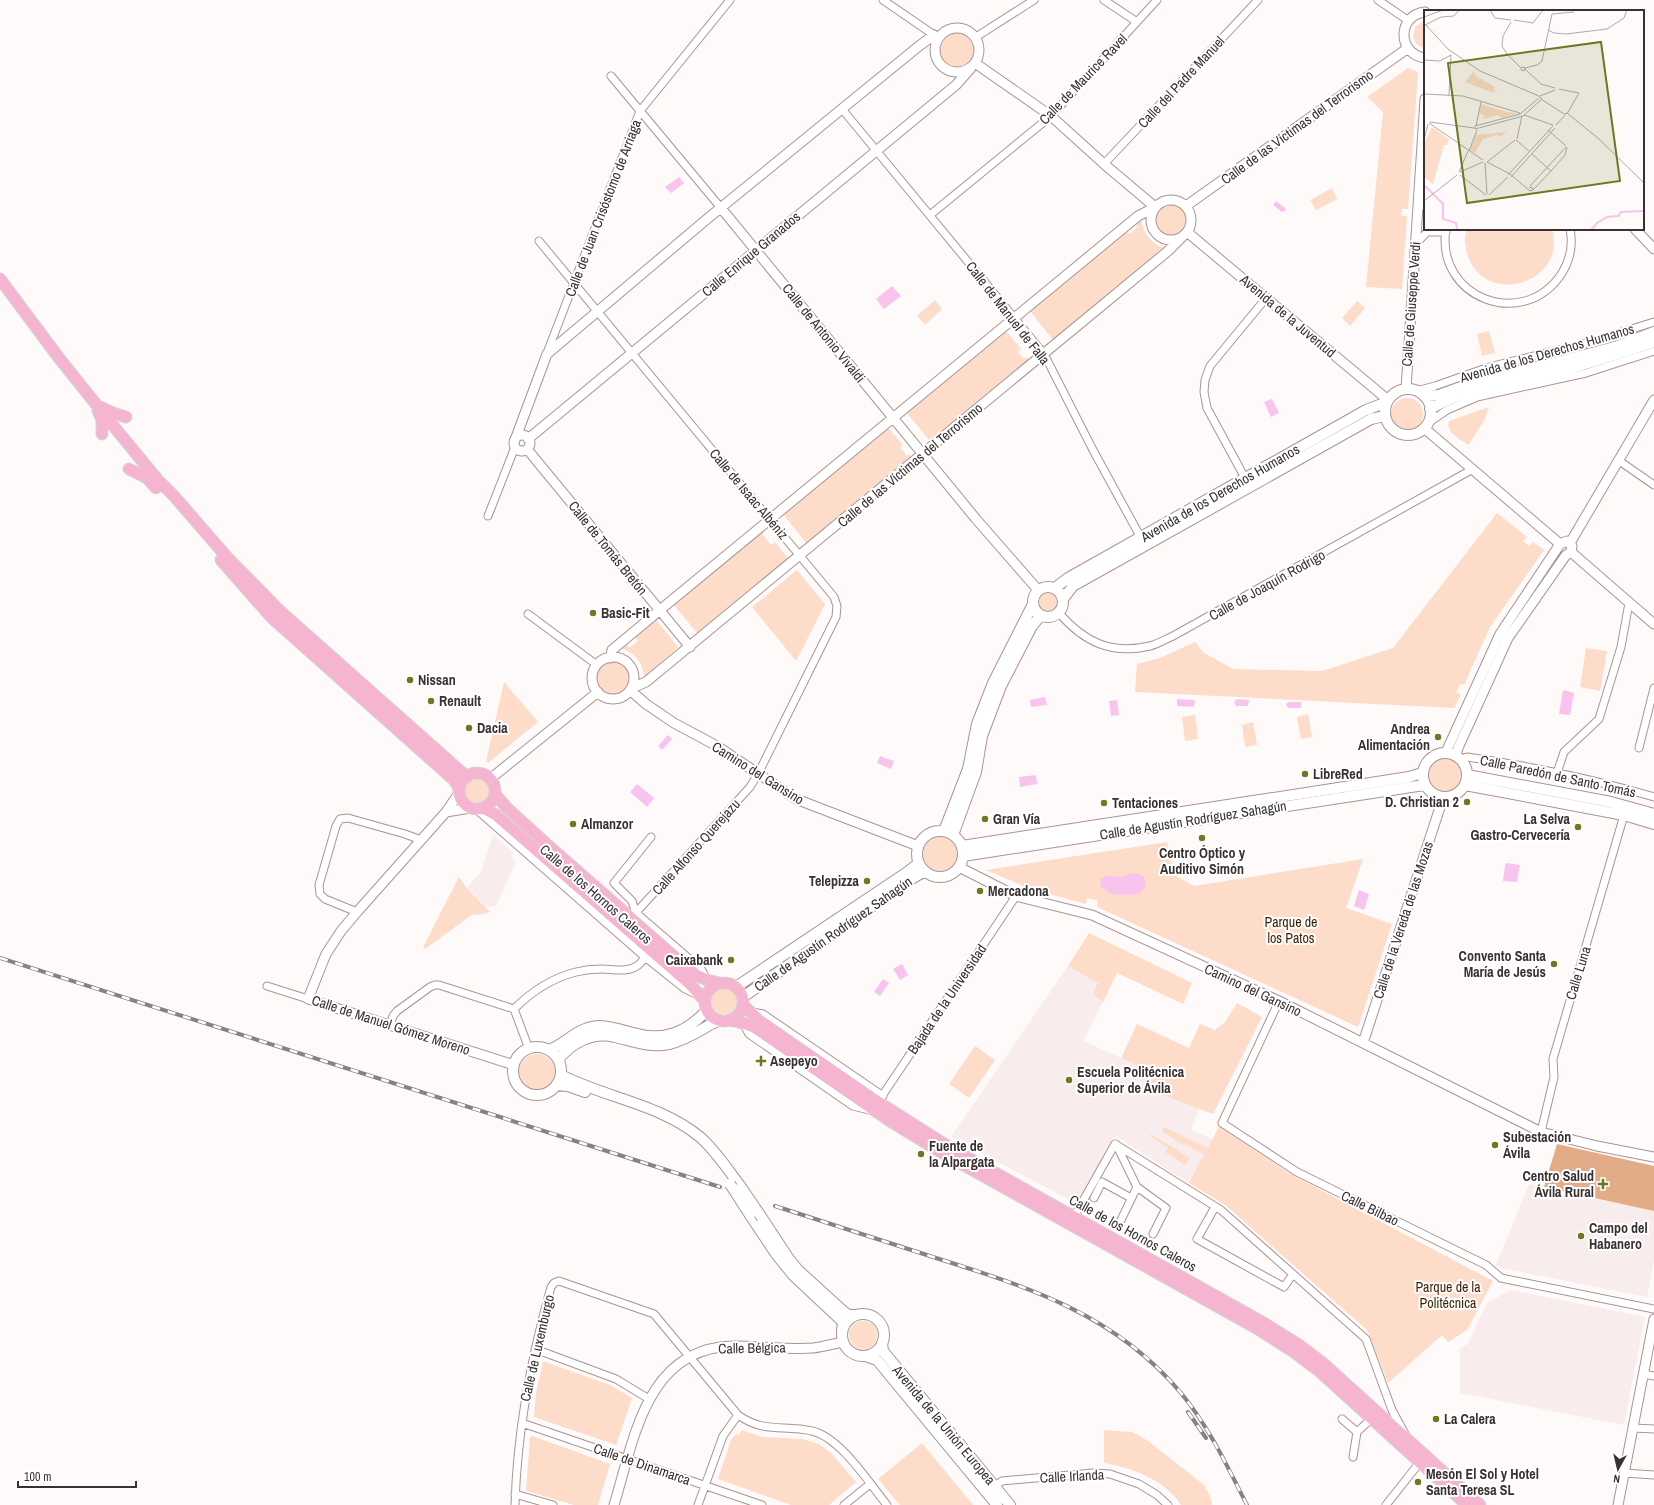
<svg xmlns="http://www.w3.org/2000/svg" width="1654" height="1505" font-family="'Archivo Narrow',sans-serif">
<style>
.built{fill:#f9ecec}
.green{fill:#fdddc9}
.forest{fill:#e3ac88}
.water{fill:#f8c4ee}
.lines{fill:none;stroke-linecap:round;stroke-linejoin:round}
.minor-casing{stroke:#a99394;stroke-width:9}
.tertiary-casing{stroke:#a99394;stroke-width:11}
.secondary-casing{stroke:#a99394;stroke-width:12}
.primary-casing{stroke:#d7d6d6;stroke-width:13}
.minor{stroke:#fff;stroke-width:7}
.tertiary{stroke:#fff;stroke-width:9}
.secondary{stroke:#fff;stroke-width:10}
.primary{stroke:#f5b5d1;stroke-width:11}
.rail-casing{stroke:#888081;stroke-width:4}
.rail{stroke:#fff;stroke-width:2.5;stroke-dasharray:8;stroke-linecap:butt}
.secondary-bridge-casing{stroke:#a99394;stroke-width:12;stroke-linecap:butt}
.secondary-bridge{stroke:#fff;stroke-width:10}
.poi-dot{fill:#6e7822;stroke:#fff;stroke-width:1.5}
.labels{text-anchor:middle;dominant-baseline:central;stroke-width:4;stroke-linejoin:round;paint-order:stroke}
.street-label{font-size:14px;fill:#393031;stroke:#fff}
.poi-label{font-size:14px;font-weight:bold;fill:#393031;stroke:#fff;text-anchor:start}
.park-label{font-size:14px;fill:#411e02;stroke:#fff}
.inset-river{fill:none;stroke:#f8c4ee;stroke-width:2}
.inset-road{fill:none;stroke:#b0a9aa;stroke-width:1}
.view{fill:#6e7822;fill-opacity:0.15;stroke:#6e7822;stroke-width:2}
.inset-edge{fill:none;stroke:#393031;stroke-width:2}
</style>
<rect width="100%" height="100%" fill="#fffafa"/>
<path class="built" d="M493,835L513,852L511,857L516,862L496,906L488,907L483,904V903L467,887L481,872Z
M1068,966L1099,983L1093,994L1103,1002L1083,1041L1152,1072L1143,1088L1199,1109L1191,1130L1214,1140L1189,1183L1115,1136L1077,1204L951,1137Z
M1529,1184L1654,1211V1261L1647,1297L1495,1267Z
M1510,1290L1645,1317L1624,1425L1460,1393V1348L1468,1344L1486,1304Z"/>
<path class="green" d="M1425,21V49L1416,44L1413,35L1416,26Z
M940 50a17 17 0 1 1 34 0a17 17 0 1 1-34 0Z
M1408,68L1418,72L1408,209H1402L1401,216H1407L1402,289L1366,287L1383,112L1367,97Z
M1332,188L1337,199L1316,210L1310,200Z
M1155 220a16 16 0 1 1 32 0a16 16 0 1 1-32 0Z
M1141,220C1144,234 1150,242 1163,248L1053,340L1030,311L1127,231L1130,234L1137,227L1136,224Z
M1467,229H1552C1568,285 1482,308 1467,253C1465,245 1464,237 1467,229Z
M935,300L942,309L925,325L917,316Z
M1357,301L1365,308L1350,326L1342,318Z
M1006,331L1021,349L1018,352L1024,359L1027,357L1029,360L930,441L906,412Z
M1489,331L1495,353L1482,356L1477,334Z
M1391 414a16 16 0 1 1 32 0a16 16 0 1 1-32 0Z
M1489,407L1484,421L1468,445C1460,439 1445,432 1449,421Z
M888,428L903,445L900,448L907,456L909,454L911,456L806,543L783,514Z
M1497,513L1527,537L1523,541L1529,546L1533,542L1544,550L1490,627L1464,685L1460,684L1456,692L1461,695L1454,708L1135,692L1137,664L1160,658L1195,642L1204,653L1233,669L1322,671L1393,648Z
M765,530L762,534L771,545L775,542L787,557L786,560L697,633L673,604Z
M797,570L825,604L796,661L752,607Z
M1039 602a9 9 0 1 1 18 0a9 9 0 1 1-18 0Z
M656,620L678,647L644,677C643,662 634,652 620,648L626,644L629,648L638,641L634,637Z
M1586,648L1607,651L1600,691L1580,687Z
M596 679a17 17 0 1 1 34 0a17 17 0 1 1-34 0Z
M504,682L538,722L488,763L486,761Z
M1308,714L1312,737L1301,739L1297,717Z
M1195,715L1198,739L1185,741L1182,717Z
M1253,722L1257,745L1245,747L1242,725Z
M1427 775a17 17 0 1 1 34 0a17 17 0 1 1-34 0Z
M465 791a12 12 0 1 1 24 0a12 12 0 1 1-24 0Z
M923 854a17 17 0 1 1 34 0a17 17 0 1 1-34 0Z
M1167,842L1174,875L1194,886L1363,859L1346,908L1392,924L1358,1027L1097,907L1098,901L1087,898L1086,904L1030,889L986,870Z
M459,877L465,886L490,912L478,915L473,914L425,949L423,947Z
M1089,933L1192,983L1183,1004L1117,973L1103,1002L1093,994L1098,983L1068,966Z
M711 1001a13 13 0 1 1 26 0a13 13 0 1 1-26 0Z
M1237,1003L1262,1017L1213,1114L1143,1088L1152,1072L1121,1058L1137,1024L1189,1048L1200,1024L1215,1030L1225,1022Z
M975,1046L995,1060L969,1098L949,1084Z
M519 1072a18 18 0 1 1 36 0a18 18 0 1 1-36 0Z
M1219,1126L1287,1172L1493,1281L1467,1330L1448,1342L1442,1335L1388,1383L1367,1330L1225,1205L1189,1183L1204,1154L1197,1150L1196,1151L1185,1143L1183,1145L1162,1131L1164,1127L1208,1148Z
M1151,1134L1190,1158L1185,1165L1165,1152L1168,1148L1150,1136Z
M849 1335a14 14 0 1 1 28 0a14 14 0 1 1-28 0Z
M543,1362H545L610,1385L632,1398L616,1445L534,1417L536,1392Z
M742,1430L762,1437L802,1439L819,1444L831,1453L856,1482L829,1505H791L718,1479L731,1440L736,1434L739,1435Z
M1104,1430L1132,1432L1148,1441L1204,1485L1210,1496L1212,1505H1181C1164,1479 1132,1468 1104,1463Z
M532,1436L610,1464L598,1505H574L526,1491L530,1437Z
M922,1443L973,1505H900L878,1479Z"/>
<path class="forest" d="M1557,1144L1654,1166V1211L1544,1187Z"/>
<path class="water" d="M679,177L684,183L671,193L665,187Z
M1276,201L1285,208V211L1282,212L1273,205Z
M892,286L901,296L884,309L876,299Z
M1272,399L1279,413L1271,417L1264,402Z
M1563,690L1574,693L1570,715L1559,714Z
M1045,697L1047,705L1031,707L1030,700Z
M1177,699L1195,700L1194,707L1177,706Z
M1237,699L1249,700L1248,706H1236L1234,702Z
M1117,700L1119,715L1111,716L1109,701Z
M1289,702H1301V708H1288L1286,704Z
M668,735L672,739L662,750L658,746Z
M880,756L894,761L891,769L877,763Z
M1036,775L1037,784L1020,787L1019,777Z
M637,784L654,798L647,807L630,792Z
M1507,863L1520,865L1517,882L1503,881L1505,865Z
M1131,873L1140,874L1144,877L1146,886L1141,892L1132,895L1112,894L1101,887L1100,879C1108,873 1113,877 1121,877C1124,877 1128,874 1131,873Z
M1359,890L1369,894L1364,910L1354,906Z
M902,964L908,975L900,980L893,969Z
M883,979L889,983L880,996L874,992Z"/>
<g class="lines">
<g class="minor-casing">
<path id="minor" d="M883,0L934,35
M1104,0L1137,22
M1378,0L1409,21
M976,37L1034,0
M611,76L721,208
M842,109L1044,354L1093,450L1141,538
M1104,164L1258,0
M1418,196L1425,207
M930,215L1051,116L1157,0
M1446,229C1435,298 1524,332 1562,273C1570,260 1573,244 1570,229
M539,241L834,597L837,606L836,617L758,774L750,787L631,918
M1415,245L1427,232H1446
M547,353L640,111L730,0
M1416,391L1435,386L1489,367L1583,344L1654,322
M1428,423L1447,410L1477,397L1586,373L1654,351
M1618,460L1654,485
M1245,478L1207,408L1204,392L1205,380L1210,366L1267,297
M488,516L515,447
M1059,613C1084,642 1111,655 1150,646C1158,644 1166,639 1173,636L1473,469
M528,614L597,665
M1639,748L1654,688
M1461,759L1467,757C1530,766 1593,779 1654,797
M1557,773L1564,752L1599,719L1621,647L1629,603
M476,809L645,957L685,989L698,995
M651,837L614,883L632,901L636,913L701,969L707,980
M357,912L325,899L320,894L319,885L336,826L340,819L348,818L405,834L421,840
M267,986L308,999
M1279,1001L1222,1123L1297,1172L1486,1265L1501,1278L1654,1309
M514,1009C532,991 552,978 576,972C584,970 593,969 601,969C613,969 626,973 637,966C640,964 643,960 645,957
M752,1012L763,1014L883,1096
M743,1023L749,1034L853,1106L869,1110
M390,1025L393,1016L397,1011L430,987L435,985H439L514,1009L529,1049
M878,1102L1016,896
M1541,1132L1554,1077L1553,1059L1624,815
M1116,1144L1137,1187L1121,1220
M1137,1187L1166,1208L1153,1234
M1094,1198L1102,1182L1131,1198
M1215,1207L1197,1239L1284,1287L1293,1274
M1074,1217L1115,1144L1221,1210L1366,1339L1392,1410L1405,1434
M535,1349L616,1379L649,1399
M1644,1374L1654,1376
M1342,1419L1357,1432
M522,1423L762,1505
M1633,1428L1654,1429
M1353,1457L1357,1432L1372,1418
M1624,1473L1654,1475
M994,1486L1002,1481L1093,1473L1110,1474L1139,1484L1157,1495L1168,1505
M515,1494L553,1505
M515,1505C517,1431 531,1358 551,1287L554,1283L559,1281L654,1314L738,1415C765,1434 784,1424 812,1431C840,1437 869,1483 887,1505
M698,1505L723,1436L738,1415
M844,1505L870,1484
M1386,1505L1420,1462"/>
</g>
<g class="tertiary-casing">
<path id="tertiary" d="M1425,12C1397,15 1397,54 1425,58
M935 50a22 22 0 1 1 44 0a22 22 0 1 1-44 0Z
M975,63L1051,116L1104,164L1155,207
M1151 220a20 20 0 1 1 40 0a20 20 0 1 1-40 0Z
M1186,206L1408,48
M721,208L976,519L1038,590
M1635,229L1654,249
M1187,232L1388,400
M1406,389L1425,99
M1424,428L1560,544
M514 443a8 8 0 1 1 16 0a8 8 0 1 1-16 0Z
M528,439L956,85L971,68
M515,440L547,354L707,219L919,46L934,35L938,38
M527,449L690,647
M1570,543L1654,400
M1571,552L1654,624
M592 678a21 21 0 1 1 42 0a21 21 0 1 1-42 0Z
M610,658L612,650L660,610L1138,216L1154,208
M632,688L646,682L1168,251L1184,235
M630,690L646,704L674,723L717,746L796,799L918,846
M1446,752L1500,634L1560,544L1567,541L1572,546L1571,552L1566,555L1508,638L1458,748L1456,756
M490,779L598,692
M459,793L446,812L357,912L341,931L326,954L308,999L514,1065
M446,812L470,808
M959,867L1016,896L1092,915L1279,1001L1541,1132L1597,1146L1654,1157
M1363,1043L1443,798
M614,1505C634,1440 646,1347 734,1346C760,1346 787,1350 813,1348C823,1347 833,1344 843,1342
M1618,1505L1654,1319"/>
</g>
<g class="secondary-casing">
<path id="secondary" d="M1385 412a23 23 0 1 1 46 0a23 23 0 1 1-46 0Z
M1424,396L1439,395L1486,378L1546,365L1618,346L1654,332
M1430,409C1467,388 1509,384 1549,374C1585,365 1619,354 1654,342
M1033 602a15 15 0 1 1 30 0a15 15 0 1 1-30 0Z
M1055,588L1068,578L1366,410L1387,402
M1063,599L1073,586L1371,419L1385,416
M1423 775a22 22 0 1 1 44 0a22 22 0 1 1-44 0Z
M1467,775L1611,802L1654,814
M1465,785L1624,815L1654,824
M944,831L968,769L977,724L993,683L1033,604
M917 854a23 23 0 1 1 46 0a23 23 0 1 1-46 0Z
M953,835L976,772L982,736L1001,686L1032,626L1041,615
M962,846L1409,777L1422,773
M963,856L1424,785
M736,987L909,871L919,863
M743,997L913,878L925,871
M513 1071a24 24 0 1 1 48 0a24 24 0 1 1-48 0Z
M549,1050C567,1043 576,1028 598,1026C610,1026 621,1030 633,1033C664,1042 687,1032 707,1010
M558,1060C571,1043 593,1031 615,1037C633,1041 649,1048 669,1044C687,1040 703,1028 719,1020
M561,1075C606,1098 660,1104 700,1137C716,1151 728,1170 741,1187
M556,1085L568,1086L585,1092
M750,1215L776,1254L793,1275L841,1320L843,1323L842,1331
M762,1218L789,1259L798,1270L843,1311L848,1315H857
M842 1335a21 21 0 1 1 42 0a21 21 0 1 1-42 0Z
M882,1343L883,1351L1010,1505
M866,1356L877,1360L997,1505"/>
</g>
<g class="primary-casing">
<path id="primary" d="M0,279L59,358L111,423L157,479L174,496L226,556L279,610L467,777
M100,407L113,413L126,417
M98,411L102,420V434
M129,469L147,478L156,488
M221,560L272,618L454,780L459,788
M459 791a18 18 0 1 1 36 0a18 18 0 1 1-36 0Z
M495,794L507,808L550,847L696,975L707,980L719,983
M483,808L496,815L690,984L705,1001
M705 1002a19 19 0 1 1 38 0a19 19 0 1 1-38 0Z
M743,1005L759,1020L878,1102L949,1147L1262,1322L1299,1345L1324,1364L1480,1505
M729,1020L743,1023L754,1027L890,1121L944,1154L1258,1329L1294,1352L1319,1371L1467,1505"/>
</g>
<use href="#minor" class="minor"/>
<use href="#tertiary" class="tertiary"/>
<use href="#secondary" class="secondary"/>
<use href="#primary" class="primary"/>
<g class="rail-casing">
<path id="rail" d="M0,958L720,1187
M775,1206C827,1223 880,1240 933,1257C1028,1287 1115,1314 1181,1393C1209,1427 1227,1466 1247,1505
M1188,1412L1206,1438"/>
</g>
<use href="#rail" class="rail"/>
<g class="secondary-bridge-casing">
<path id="secondary-bridge" d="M730,1184L750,1215
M741,1187L762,1218"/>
</g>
<use href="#secondary-bridge" class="secondary-bridge"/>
</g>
<g class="poi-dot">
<circle cx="593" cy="613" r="4"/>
<circle cx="410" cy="680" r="4"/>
<circle cx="431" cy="701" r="4"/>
<circle cx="469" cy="728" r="4"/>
<circle cx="1438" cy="737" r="4"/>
<circle cx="1305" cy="774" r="4"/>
<circle cx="1467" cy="802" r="4"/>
<circle cx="1104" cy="803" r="4"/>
<circle cx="985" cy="819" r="4"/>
<circle cx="573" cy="824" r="4"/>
<circle cx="1578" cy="827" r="4"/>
<circle cx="1202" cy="838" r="4"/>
<circle cx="867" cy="881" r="4"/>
<circle cx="980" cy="891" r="4"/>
<circle cx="731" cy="960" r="4"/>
<circle cx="1554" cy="964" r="4"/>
<path d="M759 1055h4v4h4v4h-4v4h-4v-4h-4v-4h4z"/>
<circle cx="1069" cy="1080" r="4"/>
<circle cx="1495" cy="1145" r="4"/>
<circle cx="921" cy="1154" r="4"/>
<path d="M1601 1178h4v4h4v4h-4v4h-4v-4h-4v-4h4z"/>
<circle cx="1581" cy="1236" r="4"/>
<circle cx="1436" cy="1419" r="4"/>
<circle cx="1418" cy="1482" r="4"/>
</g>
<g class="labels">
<g class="street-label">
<text transform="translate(1083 79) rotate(-46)">Calle de Maurice Ravel</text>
<text transform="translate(1181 82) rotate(-47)">Calle del Padre Manuel</text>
<text transform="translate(1297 127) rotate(-36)">Calle de las Víctimas del Terrorismo</text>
<text transform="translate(603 208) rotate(-69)">Calle de Juan Crisóstomo de Arriaga</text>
<text transform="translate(751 254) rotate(-40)">Calle Enrique Granados</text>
<text transform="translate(1411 304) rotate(-86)">Calle de Giuseppe Verdi</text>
<text transform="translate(1008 313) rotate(52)">Calle de Manuel de Falla</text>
<text transform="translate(1288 316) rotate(40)">Avenida de la Juventud</text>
<text transform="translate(824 333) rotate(51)">Calle de Antonio Vivaldi</text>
<text transform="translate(1547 353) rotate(-16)">Avenida de los Derechos Humanos</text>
<text transform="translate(910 465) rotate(-40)">Calle de las Víctimas del Terrorismo</text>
<text transform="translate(1220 493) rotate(-30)">Avenida de los Derechos Humanos</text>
<text transform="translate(749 494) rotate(50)">Calle de Isaac Albéniz</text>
<text transform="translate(608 548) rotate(51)">Calle de Tomás Bretón</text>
<text transform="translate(1267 585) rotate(-29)">Calle de Joaquín Rodrigo</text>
<text transform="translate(758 773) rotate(32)">Camino del Gansino</text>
<text transform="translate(1558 776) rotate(12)">Calle Paredón de Santo Tomás</text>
<text transform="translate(1193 820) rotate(-9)">Calle de Agustín Rodríguez Sahagún</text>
<text transform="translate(696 847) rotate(-48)">Calle Alfonso Querejazu</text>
<text transform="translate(596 894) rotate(41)">Calle de los Hornos Caleros</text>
<text transform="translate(1403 920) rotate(-72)">Calle de la Vereda de las Mozas</text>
<text transform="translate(833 934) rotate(-35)">Calle de Agustín Rodríguez Sahagún</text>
<text transform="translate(1578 973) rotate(-73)">Calle Luna</text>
<text transform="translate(1253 990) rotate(25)">Camino del Gansino</text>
<text transform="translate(947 999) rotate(-56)">Bajada de la Universidad</text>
<text transform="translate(391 1025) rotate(18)">Calle de Manuel Gómez Moreno</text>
<text transform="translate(1370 1208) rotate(26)">Calle Bilbao</text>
<text transform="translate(1133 1233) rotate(29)">Calle de los Hornos Caleros</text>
<text transform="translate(537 1348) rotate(-77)">Calle de Luxemburgo</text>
<text transform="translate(752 1348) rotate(-1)">Calle Bélgica</text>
<text transform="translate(944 1425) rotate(50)">Avenida de la Unión Europea</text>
<text transform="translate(642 1464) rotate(19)">Calle de Dinamarca</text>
<text transform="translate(1072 1476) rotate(-3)">Calle Irlanda</text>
</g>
<g class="poi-label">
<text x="601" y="613">Basic-Fit</text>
<text x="418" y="680">Nissan</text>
<text x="439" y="701">Renault</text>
<text x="477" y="728">Dacia</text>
<text x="1430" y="729" text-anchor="end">Andrea<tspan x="1430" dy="16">Alimentación</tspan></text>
<text x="1313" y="774">LibreRed</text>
<text x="1459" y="802" text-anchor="end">D. Christian 2</text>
<text x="1112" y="803">Tentaciones</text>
<text x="993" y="819">Gran Vía</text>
<text x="1570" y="819" text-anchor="end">La Selva<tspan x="1570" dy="16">Gastro-Cervecería</tspan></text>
<text x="581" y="824">Almanzor</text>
<text x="1202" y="853" text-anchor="middle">Centro Óptico y<tspan x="1202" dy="16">Auditivo Simón</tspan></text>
<text x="859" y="881" text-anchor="end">Telepizza</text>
<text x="988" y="891">Mercadona</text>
<text x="1546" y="956" text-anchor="end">Convento Santa<tspan x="1546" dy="16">María de Jesús</tspan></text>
<text x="723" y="960" text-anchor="end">Caixabank</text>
<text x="770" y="1061">Asepeyo</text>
<text x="1077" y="1072">Escuela Politécnica<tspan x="1077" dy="16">Superior de Ávila</tspan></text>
<text x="1503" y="1137">Subestación<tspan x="1503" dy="16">Ávila</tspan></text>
<text x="929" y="1146">Fuente de<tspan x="929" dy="16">la Alpargata</tspan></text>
<text x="1594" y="1176" text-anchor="end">Centro Salud<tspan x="1594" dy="16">Ávila Rural</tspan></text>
<text x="1589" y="1228">Campo del<tspan x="1589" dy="16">Habanero</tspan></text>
<text x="1444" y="1419">La Calera</text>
<text x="1426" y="1474">Mesón El Sol y Hotel<tspan x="1426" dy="16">Santa Teresa SL</tspan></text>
</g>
<g class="park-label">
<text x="1291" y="922">Parque de<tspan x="1291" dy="16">los Patos</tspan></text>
<text x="1448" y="1287">Parque de la<tspan x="1448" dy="16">Politécnica</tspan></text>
</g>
</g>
<g transform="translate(1424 10)">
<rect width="220" height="220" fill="#fffafa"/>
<path d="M50,61L52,66L71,77L70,80L74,82L70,81L69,83L41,72ZM57,94L83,102L94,103L77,108L74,105L59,109L60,105L55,104ZM8,117L25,129L23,135H20L9,174L0,167V134ZM82,122L77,127L73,125L59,129L51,143L46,140L52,125Z" fill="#fdddc9"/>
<path class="inset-river" d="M0,175L19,194V209L32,213L33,220M167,220L173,213L183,207L194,206L197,202L220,201"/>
<path class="inset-road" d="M66,0L71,8L87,10M0,7L19,0M90,10L109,13L119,0M87,12L79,26L78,36L83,44L97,58M1,14L24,39L56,61L115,86M1,15L17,7L30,6L35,0M124,20L130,23L142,24L183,19L200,8L203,0M0,50L16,51L27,45M98,57L101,58L100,61L97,60ZM101,58L113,55L118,51L128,4L150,2M101,59L117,74L131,78M135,79L155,83L143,104M0,84L39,86L96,103M25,85L27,45M116,86L131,80M115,88L96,104L51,116V119L99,106L118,89L115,86M117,89L140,104M140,104L143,103L175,129L220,173M100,105L129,115M6,112L50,118M5,113L59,150M132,115L141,105M52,116L57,92M124,120L142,136M93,129L98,106M0,130L4,114M92,130L105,141M45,141L53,120M108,144L127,161M63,152L86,164L106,181L109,180M63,152L91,130M61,153L63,184M35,162L44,141M36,162L59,152M36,165L62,185M84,165L129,116M87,167L131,118M106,176L142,137M105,178L108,177L109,180L128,160L141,145L143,137M65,185L84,167M0,191L33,165"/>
<path class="view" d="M177,32L196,171L43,193L24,53Z"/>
<rect width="220" height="220" class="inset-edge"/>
</g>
<g transform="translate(1618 1469) rotate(188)" stroke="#ffffff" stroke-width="3" paint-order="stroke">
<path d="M0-3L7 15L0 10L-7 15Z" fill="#393031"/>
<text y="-6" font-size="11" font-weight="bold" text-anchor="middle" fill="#393031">N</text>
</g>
<path d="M18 1481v6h118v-6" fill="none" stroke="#393031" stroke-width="2"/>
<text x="24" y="1481" font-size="12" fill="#393031" stroke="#ffffff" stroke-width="3" paint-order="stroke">100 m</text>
</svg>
